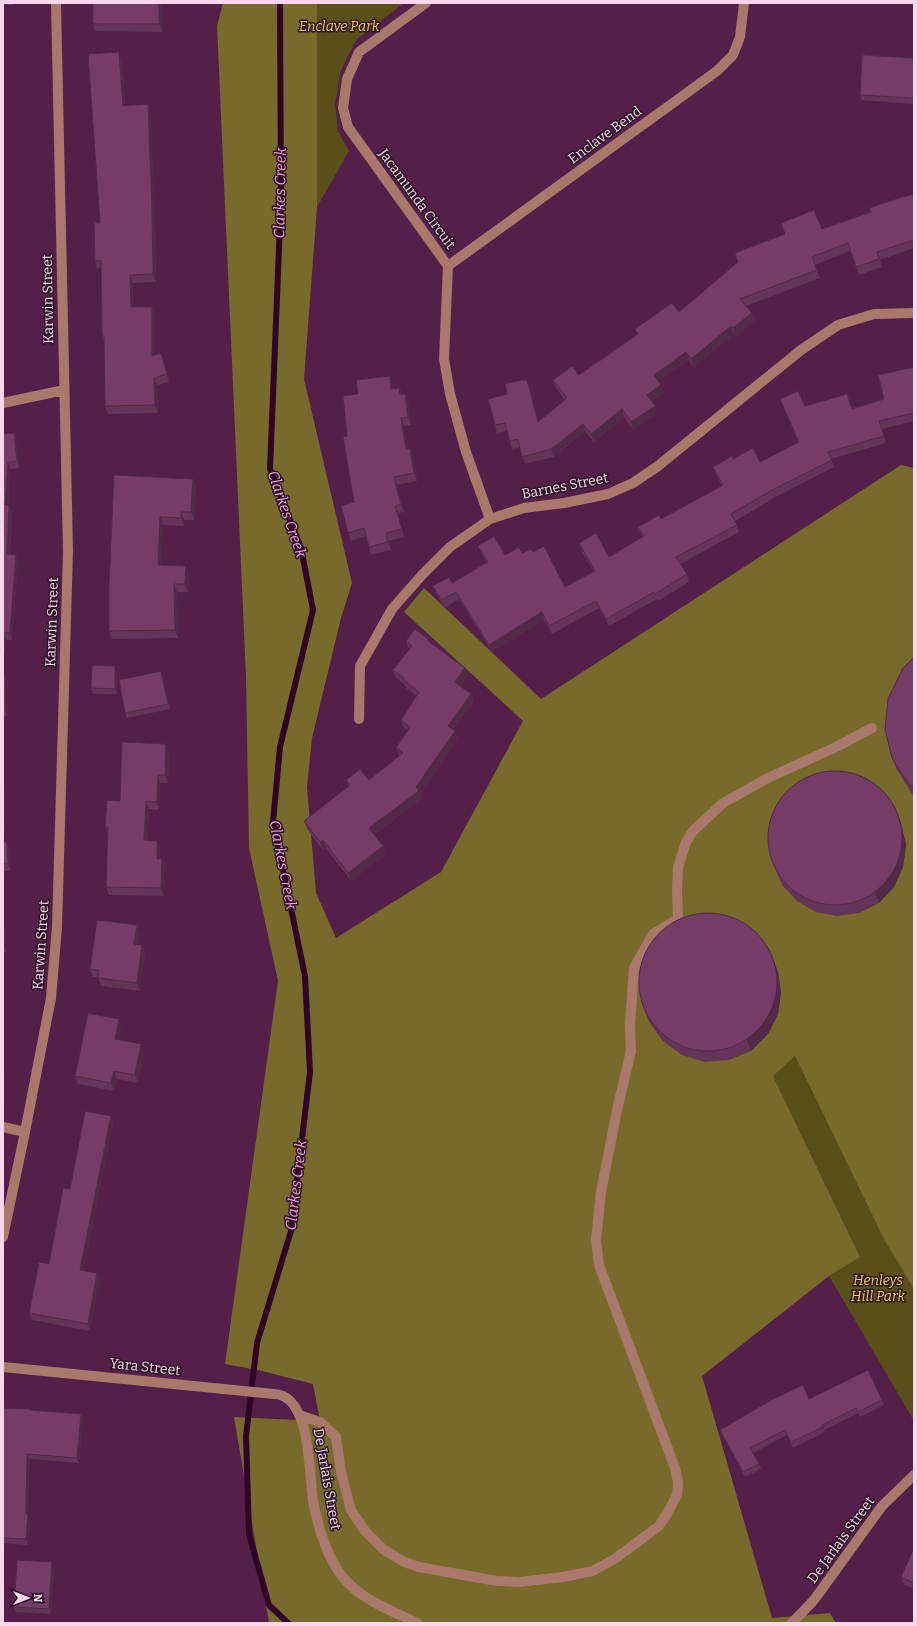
<svg xmlns="http://www.w3.org/2000/svg" width="917" height="1626" font-family="Bitter,serif">
<style>
.green{fill:#5b4f19}
.forest{fill:#786a2b}
.lines{fill:none;stroke-linecap:round;stroke-linejoin:round}
.stream{stroke:#300428;stroke-width:6}
.minor{stroke:#a8796b;stroke-width:10}
.wall{fill:#643459}
.shaded-wall{fill:#512a48}
.building{fill:#743c67;stroke:#512a48}
.labels{text-anchor:middle;dominant-baseline:central;stroke-width:3;stroke-linejoin:round;paint-order:stroke}
.park-label{font-size:14px;font-style:italic;fill:#f6d429;stroke:#2c1527}
.street-label{font-size:14px;fill:#f8d7ee;stroke:#2c1527}
.water-label{font-size:15px;font-style:italic;fill:#f99de1;stroke:#2c1527}
</style>
<rect width="100%" height="100%" fill="#541f49"/>
<path class="green" d="M317,3H404L356,40L341,70L335,104L338,131L349,151L317,207Z
M795,1056L884,1238L914,1217V1421L829,1276L860,1257L773,1076Z"/>
<path class="forest" d="M223,3H317V207L304,379L352,583L341,618L312,738L307,787L316,893L336,938L441,872L523,721L404,612L424,588L541,699L901,465L914,468V1289L884,1239L795,1056L773,1076L860,1257L829,1276L702,1376L772,1618L830,1613L836,1623H269L234,1417L320,1421L313,1384L262,1371L225,1364L278,981L249,848L246,677L217,26Z"/>
<g class="lines">
<path class="stream" d="M280,3L281,199L270,469L301,548L313,610L280,747L273,822L305,976L310,1072L291,1231L257,1343L246,1436L249,1534L269,1605L288,1623"/>
<path class="minor" d="M426,3L359,52L347,79L343,108L348,127L448,266L444,359L450,394L466,452L490,519
M448,266L717,71L733,55L740,37L744,3
M3,403L64,390
M359,719L360,666L392,609L422,575L450,547L490,519L524,508L564,503L608,494L633,483L658,466L801,350L838,325L874,314L914,313
M3,1127L25,1132
M3,1237L25,1132L51,998L57,927L68,551L56,3
M3,1367L274,1394C277,1394 281,1395 283,1396C311,1409 309,1475 313,1501C318,1525 324,1548 337,1569C355,1598 388,1609 417,1623
M299,1415L320,1422L336,1437L341,1472L351,1510L365,1531L383,1549L404,1562L419,1567L497,1581L519,1582L563,1577L593,1571L616,1558L659,1526L667,1514L677,1495L678,1482L675,1468L599,1265L596,1240L601,1192L617,1110L631,1051L630,1024L634,968L653,934L678,919L677,889L678,868L686,842L693,831L723,803L768,778L836,747L872,728
M792,1623L814,1600L882,1506L914,1475"/>
</g>
<path class="wall" d="M3,3H13V5H3Z
M162,3V32L95,31L93,24Z
M914,58V104L862,100L860,95Z
M122,60L125,106L148,104L150,112L155,215L156,282L133,283V307L155,314V355L161,353L169,382L157,385L158,413L108,414L105,406L104,341L102,336L101,268L97,269L95,261Z
M914,194V248L880,260L882,267L859,275L850,251L815,265L820,278L746,306L752,313L755,321L736,336L734,334L693,367L689,360L658,381L664,393L652,401L657,413L633,430L624,417L594,442L585,431L554,457L525,464L520,447L512,449L507,431L497,433L495,425L530,388L538,421L565,400L556,388L553,380L579,375L637,334L635,329L679,312L822,229L871,212Z
M914,367V421L882,429L886,443L831,459L834,467L774,498L735,521L739,532L680,564L687,574L689,582L658,601L657,599L609,626L599,608L552,634L544,620L492,652L459,599L444,608L436,593L433,586L452,583L486,562L481,553L478,546L505,555L533,552L565,587L593,571L581,550L579,543L609,557L642,537L638,527L661,519L722,486L716,475L713,467L733,459L760,462L798,442L780,399L805,406L847,394L852,408L884,399Z
M393,384L394,388H399L402,394H405L408,402L411,425L404,426L407,448L413,456L417,481L397,485L404,512L398,513L404,537L388,541L391,550L371,555L366,536L351,541L348,533L354,502L347,436L358,394Z
M14,433L17,440L19,468L10,469L8,505L12,512L10,554L16,555L18,562L12,640H6L5,652H3V434Z
M114,475L193,479L196,487L194,520H184V526L163,525L161,565L186,566L189,574L188,592H177L178,638L112,639L109,631Z
M428,639L429,642L468,675L460,686L471,694L474,701L453,730L458,739L420,794L422,798L374,835L386,854L351,881L326,848L323,850L307,829L304,821L349,787L346,780H369L399,756L396,748L408,731L404,728L401,720L417,696L406,688L404,684L396,678L393,670L410,650L409,649L406,641Z
M914,657V796L912,794L896,768L892,758Z
M117,672V694H93L91,688Z
M3,676L7,683V716H3Z
M163,677L170,709L127,718L125,713Z
M169,752L168,783H160L159,810L149,809L147,840L157,841L160,849V859H162L165,867L164,896L109,895L106,887L108,833L105,827L120,801Z
M3,779L5,784L4,842L10,849V871H3Z
M897,813L901,823L906,845L903,867L894,887L879,903L859,913L837,916L816,912L797,901L782,885L770,854Z
M3,924L6,931V952H4L3,956Z
M140,933L138,945L145,953L140,991L101,986L98,977H93L90,969Z
M778,972L781,993L778,1014L768,1034L751,1051L729,1060L705,1062L682,1055L663,1041L649,1022L645,1011Z
M119,1019L122,1027L119,1040L141,1044L144,1052L138,1083L117,1079L114,1091L78,1084L75,1076Z
M111,1116L113,1123L84,1271L100,1280L90,1331L32,1320L29,1313L49,1264L70,1189Z
M809,1399L882,1400L884,1405L860,1417L858,1413L824,1430L825,1432L793,1448L787,1435L753,1453L759,1464L761,1469L745,1477L722,1435L720,1430Z
M3,1408L30,1409V1410L81,1414L83,1419L79,1463L29,1459L28,1515L30,1520L28,1545L3,1543Z
M914,1551V1589L904,1585L901,1577Z
M54,1568L51,1614L16,1612L14,1607Z"/>
<path class="shaded-wall" d="M159,3H162V32L159,24Z
M119,52L122,60L126,114L123,106Z
M148,104L150,112L155,215L156,282L153,274Z
M130,275L133,283V314L131,307Z
M3,279L4,294L3,290Z
M152,307L155,314V364L152,356Z
M752,313L755,321L736,336L733,328Z
M731,326L734,334L693,367L691,359Z
M686,352L689,360L656,383L654,375Z
M390,376L393,384L394,397L391,389Z
M154,378L157,385L158,413L155,405Z
M527,380L530,388L541,430L538,422Z
M661,385L664,393L650,403L647,395Z
M405,394L408,402L411,425L408,417Z
M655,406L657,413L633,430L631,422Z
M622,409L624,417L594,442L591,434Z
M401,418L404,426L408,456L406,449Z
M583,424L585,431L554,457L551,449Z
M14,433L17,440L19,468L17,461Z
M410,448L413,456L417,481L414,473Z
M8,462L10,469L8,512L5,505Z
M394,477L397,485L404,512L401,504Z
M193,479L196,487L194,520L191,512Z
M9,505L12,512L9,561L7,554Z
M395,506L398,513L404,537L402,529Z
M181,512L184,520V526L181,518Z
M160,517L163,525L161,573L158,565Z
M16,555L18,562L12,640L10,633Z
M186,566L189,574L188,592L185,584Z
M174,584L177,592L178,638L175,630Z
M542,612L544,620L492,652L489,645Z
M3,633L6,640L5,652L3,647Z
M115,666L117,672V694L115,689Z
M465,668L468,675L457,689L455,682Z
M161,671L163,677L170,709L168,704Z
M5,676L7,683V716L5,709Z
M471,694L474,701L450,734L448,726Z
M455,731L458,739L420,794L422,798L372,836L369,828L416,787Z
M166,744L169,752L168,783L165,775Z
M158,775L160,783L159,810L157,802Z
M3,779L5,784L4,849L3,847Z
M146,801L149,809L147,848L144,840Z
M897,813L901,823L906,845L903,867L894,887L879,903L875,893Z
M323,840L326,848L323,850L320,842Z
M157,841L160,849L159,867L157,859Z
M7,842L10,849V871L8,864Z
M383,846L386,854L351,881L348,873Z
M162,859L165,867L164,896L161,888Z
M4,924L6,931V952L4,945Z
M137,925L140,933L137,952L134,944Z
M142,945L145,953L140,991L137,983Z
M774,961L778,972L781,993L778,1014L768,1034L751,1051L747,1040Z
M119,1019L122,1027L118,1047L115,1039Z
M141,1044L144,1052L138,1083L135,1075Z
M114,1071L117,1079L114,1091L111,1083Z
M111,1116L113,1123L83,1277L80,1270Z
M97,1273L100,1280L90,1331L88,1324Z
M81,1414L83,1419L79,1463L77,1458Z
M27,1454L29,1459L28,1515L30,1520L28,1545L26,1539Z
M52,1562L54,1568L51,1614L49,1609Z"/>
<path class="building" d="M93,3H159V24H93Z
M119,52L123,106L148,104L152,207L153,274L130,275L131,307H152V356L161,353L167,374L154,378L155,405L105,406L104,336H102L101,261H95L94,223H100L88,54Z
M862,55L914,58V98L860,95Z
M914,194V243L913,240L877,252L879,259L856,267L848,243L812,257L817,270L740,299L752,313L733,328L731,326L691,359L686,352L654,375L661,385L647,395L655,406L631,422L622,409L591,434L583,424L551,449L522,457L518,439L510,441L505,423L495,425L488,399L507,394L505,384L521,380H527L538,422L567,398L553,380L572,366L579,375L638,334L635,329L672,303L679,312L738,262L735,253L785,234L781,223L814,210L822,229L871,212L869,208L899,198Z
M914,367V413L879,421L884,436L828,452L832,460L772,490L731,514L737,525L676,557L687,574L655,594L654,592L606,619L596,601L549,626L542,612L489,645L456,592L441,600L433,586L449,577L452,583L488,562L478,546L494,536L505,555L519,547L522,553L531,549L533,552L544,546L565,587L595,571L579,543L596,533L609,557L644,536L638,527L659,515L661,519L723,485L713,467L732,456L733,459L753,448L760,462L799,442L780,399L798,391L805,406L847,394L852,409L884,399L878,375Z
M390,376L391,389L399,388L400,394H405L408,417L401,418L406,449L410,448L414,473L394,477L401,504L395,506L402,529L386,533L388,542L369,547L364,528L348,533L341,506L354,502L343,437L347,436L343,396L358,394L356,380Z
M14,433L17,461L8,462L5,505H9L7,554L16,555L10,633H3V635V434Z
M114,475L193,479L191,512H181V518L160,517L158,565L186,566L185,584H174L175,630L109,631V584Z
M415,629L428,639L427,640L465,668L455,682L471,694L448,726L455,731L416,787L419,791L369,828L383,846L348,873L323,840L320,842L304,821L350,785L346,780L360,769L369,780L403,753L396,748L410,727L401,720L419,692L403,680L404,678L393,670L412,646L406,641Z
M914,657V789L908,783L892,758L885,729L888,699L903,668Z
M92,665L115,666V689L91,688Z
M161,671L168,704L125,713L119,680Z
M3,676H5V709H3Z
M122,742L166,744L165,775H158L157,802L146,801L144,840L157,841V859H162L161,888L106,887L108,827H105L107,800L120,801Z
M768 838a67 67 0 1 1 134 0a67 67 0 1 1-134 0Z
M3,842H7L8,864H3Z
M639 982a69 69 0 1 1 138 0a69 69 0 1 1-138 0Z
M97,920L137,925L134,944L142,945L137,983L98,978L99,970L90,969Z
M3,924H4V945H3Z
M88,1013L119,1019L115,1039L141,1044L135,1075L114,1071L111,1083L75,1076Z
M85,1111L111,1116L80,1270L97,1273L88,1324L29,1313L39,1262L49,1264L63,1188L70,1189Z
M868,1370L882,1400L858,1412L856,1408L822,1425L823,1427L791,1442L785,1430L750,1448L759,1464L743,1472L720,1430L771,1400L803,1385L809,1399Z
M3,1408L30,1409V1410L81,1414L77,1458L27,1454L26,1514L28,1515L26,1539L3,1538Z
M913,1550L914,1551V1583L901,1577Z
M17,1560L52,1562L49,1609L14,1607Z"/>
<g class="labels">
<g class="park-label">
<text x="339" y="26">Enclave Park</text>
<text x="878" y="1280">Henleys<tspan x="878" dy="16">Hill Park</tspan></text>
</g>
<g class="street-label">
<text transform="translate(605 135) rotate(-36)">Enclave Bend</text>
<text transform="translate(417 199) rotate(54)">Jacamunda Circuit</text>
<text transform="translate(48 299) rotate(-91)">Karwin Street</text>
<text transform="translate(565 486) rotate(-11)">Barnes Street</text>
<text transform="translate(52 622) rotate(-88)">Karwin Street</text>
<text transform="translate(41 945) rotate(-86)">Karwin Street</text>
<text transform="translate(145 1367) rotate(6)">Yara Street</text>
<text transform="translate(327 1479) rotate(80)">De Jarlais Street</text>
<text transform="translate(841 1540) rotate(-54)">De Jarlais Street</text>
</g>
<g class="water-label">
<text transform="translate(280 193) rotate(-89)">Clarkes Creek</text>
<text transform="translate(287 514) rotate(71)">Clarkes Creek</text>
<text transform="translate(283 865) rotate(79)">Clarkes Creek</text>
<text transform="translate(296 1185) rotate(-83)">Clarkes Creek</text>
</g>
</g>
<rect width="917" height="1626" fill="none" stroke="#f8d7ee" stroke-width="8"/>
<g transform="translate(28 1598) rotate(90)" stroke="#2c1527" stroke-width="3" paint-order="stroke">
<path d="M0-3L7 15L0 10L-7 15Z" fill="#f8d7ee"/>
<text y="-6" font-size="11" font-weight="bold" text-anchor="middle" fill="#f8d7ee">N</text>
</g>
</svg>
